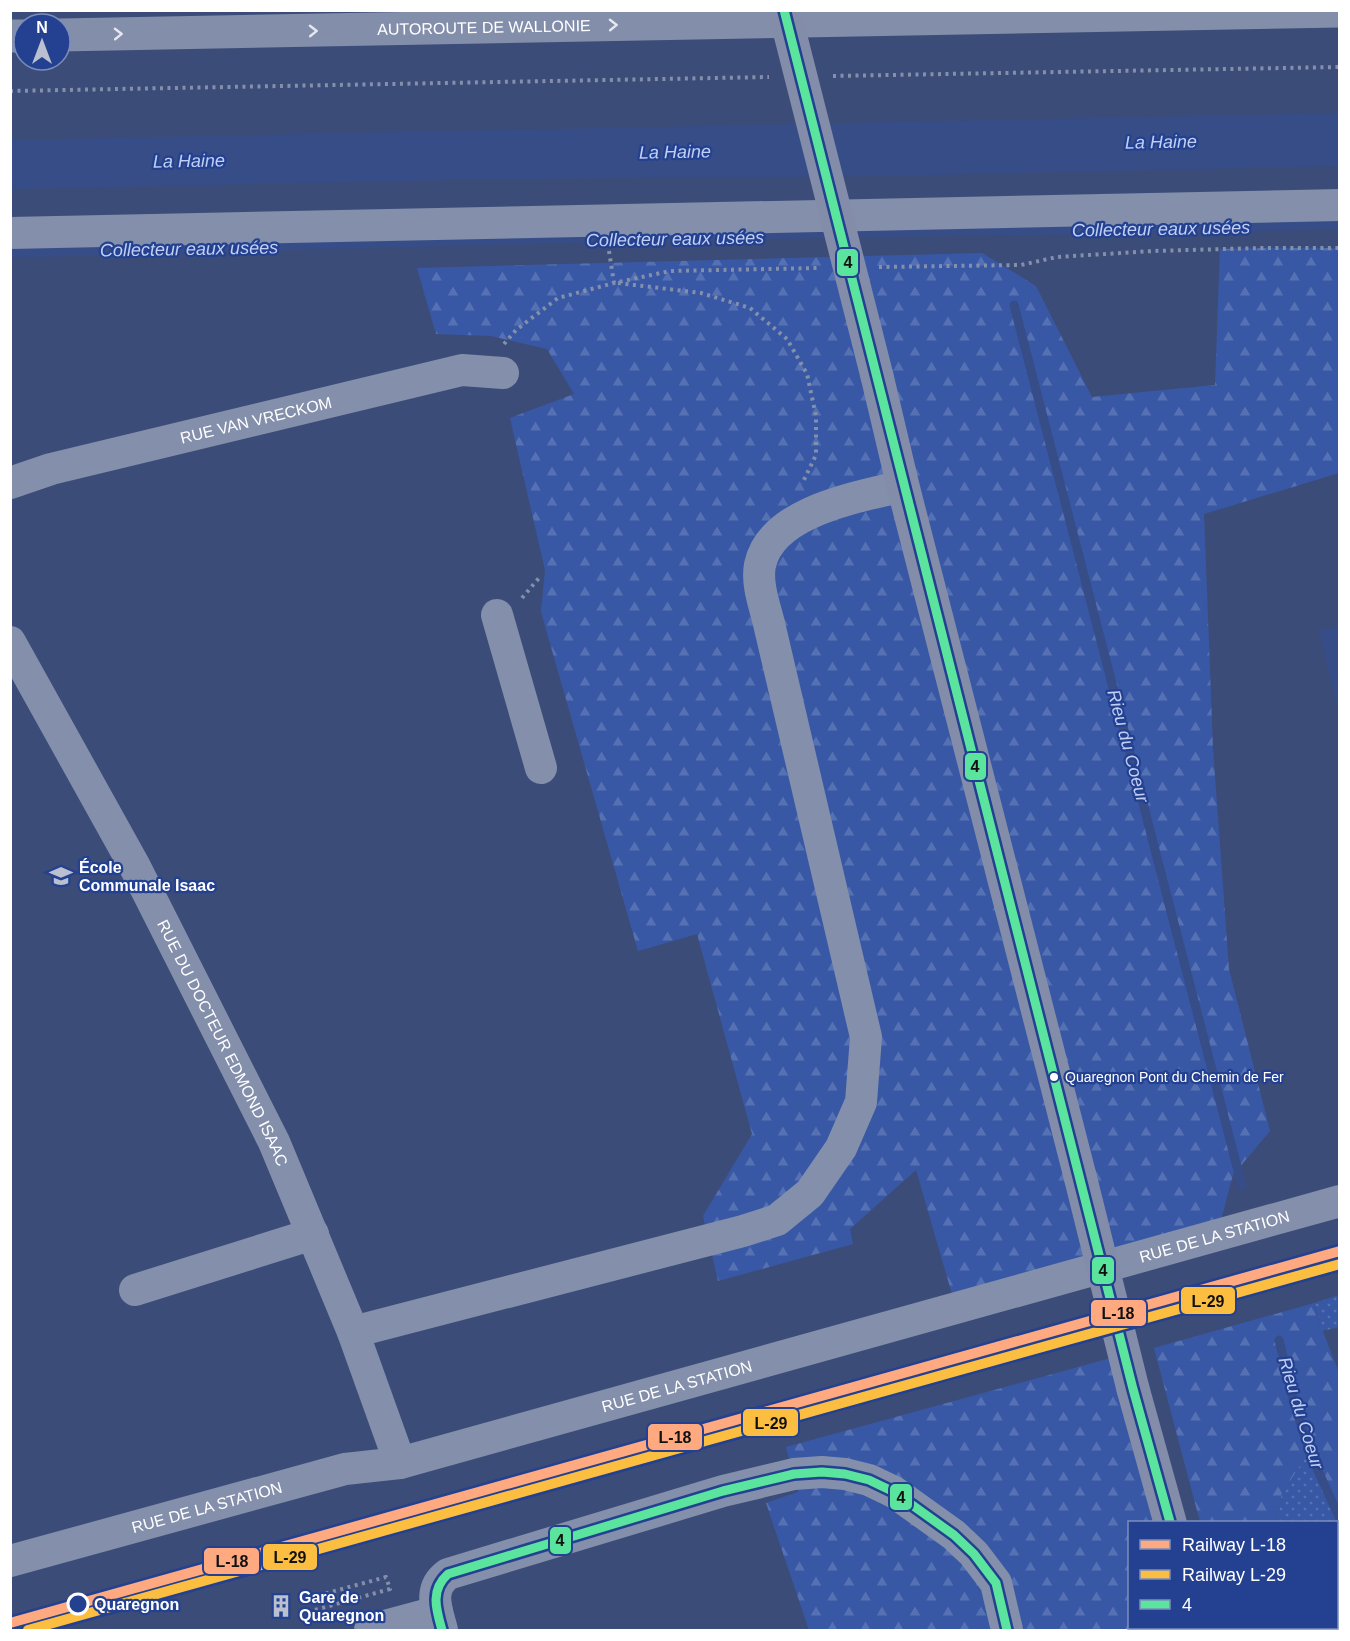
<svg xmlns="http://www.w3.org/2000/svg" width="1350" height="1641" font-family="Arial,sans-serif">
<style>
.grass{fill:url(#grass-dots)}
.forest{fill:url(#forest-firs)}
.water{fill:#374d87}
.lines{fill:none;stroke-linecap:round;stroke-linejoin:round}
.stream{stroke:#374d87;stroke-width:9}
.path{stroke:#838fab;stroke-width:4;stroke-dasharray:3 4.5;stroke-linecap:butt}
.minor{stroke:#838fab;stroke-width:32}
.major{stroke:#838daa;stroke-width:33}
.highway{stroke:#838eab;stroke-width:33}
.major-bridge{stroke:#838daa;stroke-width:33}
.bus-1-casing{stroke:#234190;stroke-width:14}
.bus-1{stroke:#5ae49d;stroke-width:9}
.rail-1-casing{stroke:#234190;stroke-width:15}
.rail-2-casing{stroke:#234190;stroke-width:15}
.rail-1{stroke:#ffa980;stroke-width:10}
.rail-2{stroke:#fbbe40;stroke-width:10}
.oneway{stroke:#e6e8ee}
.bus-dot{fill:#fff;stroke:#234190;stroke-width:2}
.stop-dot{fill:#234190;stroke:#fff;stroke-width:3}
.labels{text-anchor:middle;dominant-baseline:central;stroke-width:4.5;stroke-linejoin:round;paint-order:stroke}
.bus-label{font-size:14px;fill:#fff;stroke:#234190;text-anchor:start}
.street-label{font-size:16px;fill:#fff;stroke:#234190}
.poi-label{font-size:16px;font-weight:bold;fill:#fff;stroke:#234190;text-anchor:start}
.stop-label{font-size:16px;font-weight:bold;fill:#fff;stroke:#234190;text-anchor:start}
.water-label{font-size:18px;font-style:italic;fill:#c0cff3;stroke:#234190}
.line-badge{stroke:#234190;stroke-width:2}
.pale-badge-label{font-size:16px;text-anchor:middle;font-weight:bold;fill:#111}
</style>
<defs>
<pattern id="grass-dots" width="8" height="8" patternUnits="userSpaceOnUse" patternTransform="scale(1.5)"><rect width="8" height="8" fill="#3858a6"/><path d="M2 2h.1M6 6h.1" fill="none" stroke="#5671b3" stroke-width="1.8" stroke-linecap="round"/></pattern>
<pattern id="forest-firs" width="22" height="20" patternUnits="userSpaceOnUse" patternTransform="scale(1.5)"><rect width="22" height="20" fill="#3858a6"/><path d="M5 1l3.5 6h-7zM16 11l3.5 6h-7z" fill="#5671b3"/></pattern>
</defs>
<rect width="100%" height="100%" fill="#3c4c78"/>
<path class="grass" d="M1339,1295V1327L1322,1331L1314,1303Z
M1309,1451L1339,1519V1630H1257L1258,1628H1336V1522H1275L1282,1493Z"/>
<path class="forest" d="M1262,248H1339V473L1204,514L1213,749L1229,969L1270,1131L1233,1175L1219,1227L954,1301L916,1170L850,1229L853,1244L718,1281L703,1216L752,1134L697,934L638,951L541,612L545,570L510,418L574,394L547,349L491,336L436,334L417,268L982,253L1036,286L1092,397L1215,385L1220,249Z
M1314,1303L1317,1316L1339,1373V1519L1309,1452L1282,1493L1275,1522H1200L1154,1348Z
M1111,1358L1154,1522H1130V1628H1182L1183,1630H809L766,1503L798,1492L786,1447Z"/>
<path class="water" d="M1340,113L1339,166L885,176L500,179L11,189L10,140Z
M1339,626H1340L1339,713L1319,631Z"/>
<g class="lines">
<path class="stream" d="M10,253L630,237L1340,225
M1014,305L1242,1186
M1279,1340L1293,1398L1309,1451L1340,1519"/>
<path class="path" d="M833,76L1340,67
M10,91L769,77
M609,251L614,283
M879,267L1021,265L1057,257L1153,251L1262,248H1340
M618,283L701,293L750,308L787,339L807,374L816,416V455L802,484
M504,344L516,330L558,298L614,283L670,271L818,268
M522,598L539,578
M315,1610L390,1589L386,1577L320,1595"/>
<g class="minor">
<path d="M10,233L1340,205"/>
<path id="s1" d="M10,483L51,469L462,370L503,373"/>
<path d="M497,615L541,768"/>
<path id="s2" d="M10,642L134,865L274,1142L353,1332L400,1463"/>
<path d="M135,1290L313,1234"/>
<path d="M353,1332L743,1231L777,1220L810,1193L841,1148L861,1102L866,1037L770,628C766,609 756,585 760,565C771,511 858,497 903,486"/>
<path id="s3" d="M10,1561L345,1469L400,1463L1340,1201"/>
<path d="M370,1630L437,1612"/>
<path d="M442,1630C437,1610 427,1589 448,1574L723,1491L794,1474L822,1472L845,1474L869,1480L894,1492L954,1535L974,1554L996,1583L1007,1630"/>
</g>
<path class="major" d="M877,376L903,486L1080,1176
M1133,1389L1170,1522
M1198,1628L1199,1630"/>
<g class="highway">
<path id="s4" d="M60,35L1340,11"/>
<path d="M10,36H24"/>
</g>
<path class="major-bridge" d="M784,10L877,376
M1080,1176L1133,1389"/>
<g class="bus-1-casing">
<path id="bus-1" d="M784,10L1133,1389L1170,1522
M442,1630C436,1609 430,1590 448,1574L723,1491L794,1474L822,1472L845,1474L869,1480L894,1492L954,1535L974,1554L996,1583L1007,1630"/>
</g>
<use href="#bus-1" class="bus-1"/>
<g class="rail-1-casing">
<path id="rail-1" d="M10,1623L1340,1251"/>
</g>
<g class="rail-2-casing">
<path id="rail-2" d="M28,1630L1340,1264"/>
</g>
<use href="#rail-1" class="rail-1"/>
<use href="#rail-2" class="rail-2"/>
</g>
<defs><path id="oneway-chevron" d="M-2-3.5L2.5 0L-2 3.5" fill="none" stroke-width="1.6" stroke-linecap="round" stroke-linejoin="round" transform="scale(1.5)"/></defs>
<g class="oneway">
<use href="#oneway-chevron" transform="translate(613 25) rotate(-1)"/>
<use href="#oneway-chevron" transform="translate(313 31) rotate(-1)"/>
<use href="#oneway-chevron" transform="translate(118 34) rotate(-1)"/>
</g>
<defs>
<g id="school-bare" transform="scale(1.8)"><path d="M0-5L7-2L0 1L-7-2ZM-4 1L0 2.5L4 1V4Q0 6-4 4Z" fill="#bbc0d0" stroke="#234190" stroke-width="2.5" paint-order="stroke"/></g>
<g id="building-bare" transform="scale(1.8)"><path d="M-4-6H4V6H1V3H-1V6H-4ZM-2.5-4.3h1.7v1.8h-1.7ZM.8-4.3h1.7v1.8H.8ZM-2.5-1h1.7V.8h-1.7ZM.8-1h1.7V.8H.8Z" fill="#bbc0d0" stroke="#234190" stroke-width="2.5" paint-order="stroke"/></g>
</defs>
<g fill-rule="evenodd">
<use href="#school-bare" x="61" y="876"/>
<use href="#building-bare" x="281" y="1606"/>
</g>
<circle class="bus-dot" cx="1054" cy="1077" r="5"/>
<circle class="stop-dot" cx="78" cy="1604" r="10"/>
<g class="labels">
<g class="bus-label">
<text x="1065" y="1077">Quaregnon Pont du Chemin de Fer</text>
</g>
<g class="street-label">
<text stroke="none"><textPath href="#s4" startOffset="424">AUTOROUTE DE WALLONIE</textPath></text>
<text stroke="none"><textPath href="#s1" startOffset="254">RUE VAN VRECKOM</textPath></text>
<text stroke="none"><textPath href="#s2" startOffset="454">RUE DU DOCTEUR EDMOND ISAAC</textPath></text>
<text stroke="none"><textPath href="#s3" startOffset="1248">RUE DE LA STATION</textPath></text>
<text stroke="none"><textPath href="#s3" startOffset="690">RUE DE LA STATION</textPath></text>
<text stroke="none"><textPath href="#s3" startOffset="204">RUE DE LA STATION</textPath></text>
</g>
<g class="poi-label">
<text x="79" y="867">École<tspan x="79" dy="18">Communale Isaac</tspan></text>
<text x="299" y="1597">Gare de<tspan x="299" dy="18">Quaregnon</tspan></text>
</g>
<g class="stop-label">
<text x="94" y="1604">Quaregnon</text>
</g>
<g class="water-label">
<text transform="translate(1161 142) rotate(-1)">La Haine</text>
<text transform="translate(675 152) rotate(-1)">La Haine</text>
<text transform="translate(189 161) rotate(-1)">La Haine</text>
<text transform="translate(1161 229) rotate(-1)">Collecteur eaux usées</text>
<text transform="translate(675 239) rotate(-1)">Collecteur eaux usées</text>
<text transform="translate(189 249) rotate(-1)">Collecteur eaux usées</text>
<text transform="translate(1128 746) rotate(75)">Rieu du Coeur</text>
<text transform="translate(1301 1413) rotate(73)">Rieu du Coeur</text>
</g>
</g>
<g class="line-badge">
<rect x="836" y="248" width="23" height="29" rx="6" fill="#5ae49d"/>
<rect x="964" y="752" width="23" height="29" rx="6" fill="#5ae49d"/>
<rect x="1091" y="1256" width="24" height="29" rx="6" fill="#5ae49d"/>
<rect x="1180" y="1286" width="56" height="29" rx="6" fill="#fbbe40"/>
<rect x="1090" y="1299" width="57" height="28" rx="6" fill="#ffa980"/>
<rect x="742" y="1408" width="57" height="29" rx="6" fill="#fbbe40"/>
<rect x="647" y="1423" width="56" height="28" rx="6" fill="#ffa980"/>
<rect x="889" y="1483" width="24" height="28" rx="6" fill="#5ae49d"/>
<rect x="549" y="1526" width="23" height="29" rx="6" fill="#5ae49d"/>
<rect x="262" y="1543" width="56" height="28" rx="6" fill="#fbbe40"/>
<rect x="203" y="1547" width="57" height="28" rx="6" fill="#ffa980"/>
</g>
<g class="pale-badge-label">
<text x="848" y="268">4</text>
<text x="975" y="772">4</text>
<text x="1103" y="1276">4</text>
<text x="1208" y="1307">L-29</text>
<text x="1118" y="1319">L-18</text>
<text x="771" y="1429">L-29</text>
<text x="675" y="1443">L-18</text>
<text x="901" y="1503">4</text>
<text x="560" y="1546">4</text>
<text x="290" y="1563">L-29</text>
<text x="232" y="1567">L-18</text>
</g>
<rect width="1350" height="1641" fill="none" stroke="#ffffff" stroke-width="24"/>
<rect x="1128" y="1521" width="210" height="108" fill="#234190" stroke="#7b8dbc" stroke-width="1.5"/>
<rect x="1140" y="1540" width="30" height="9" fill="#ffa980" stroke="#7b8dbc" stroke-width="1.5"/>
<text x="1182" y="1551" font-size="18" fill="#ffffff">Railway L-18</text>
<rect x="1140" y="1570" width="30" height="9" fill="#fbbe40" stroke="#7b8dbc" stroke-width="1.5"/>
<text x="1182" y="1581" font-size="18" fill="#ffffff">Railway L-29</text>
<rect x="1140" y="1600" width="30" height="9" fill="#5ae49d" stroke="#7b8dbc" stroke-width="1.5"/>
<text x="1182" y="1611" font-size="18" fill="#ffffff">4</text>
<g transform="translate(42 42)"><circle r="28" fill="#234190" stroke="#7b8dbc" stroke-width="1.5"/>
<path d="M0-4.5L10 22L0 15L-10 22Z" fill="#bbc0d0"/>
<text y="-9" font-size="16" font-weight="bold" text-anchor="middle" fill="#ffffff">N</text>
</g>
</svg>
